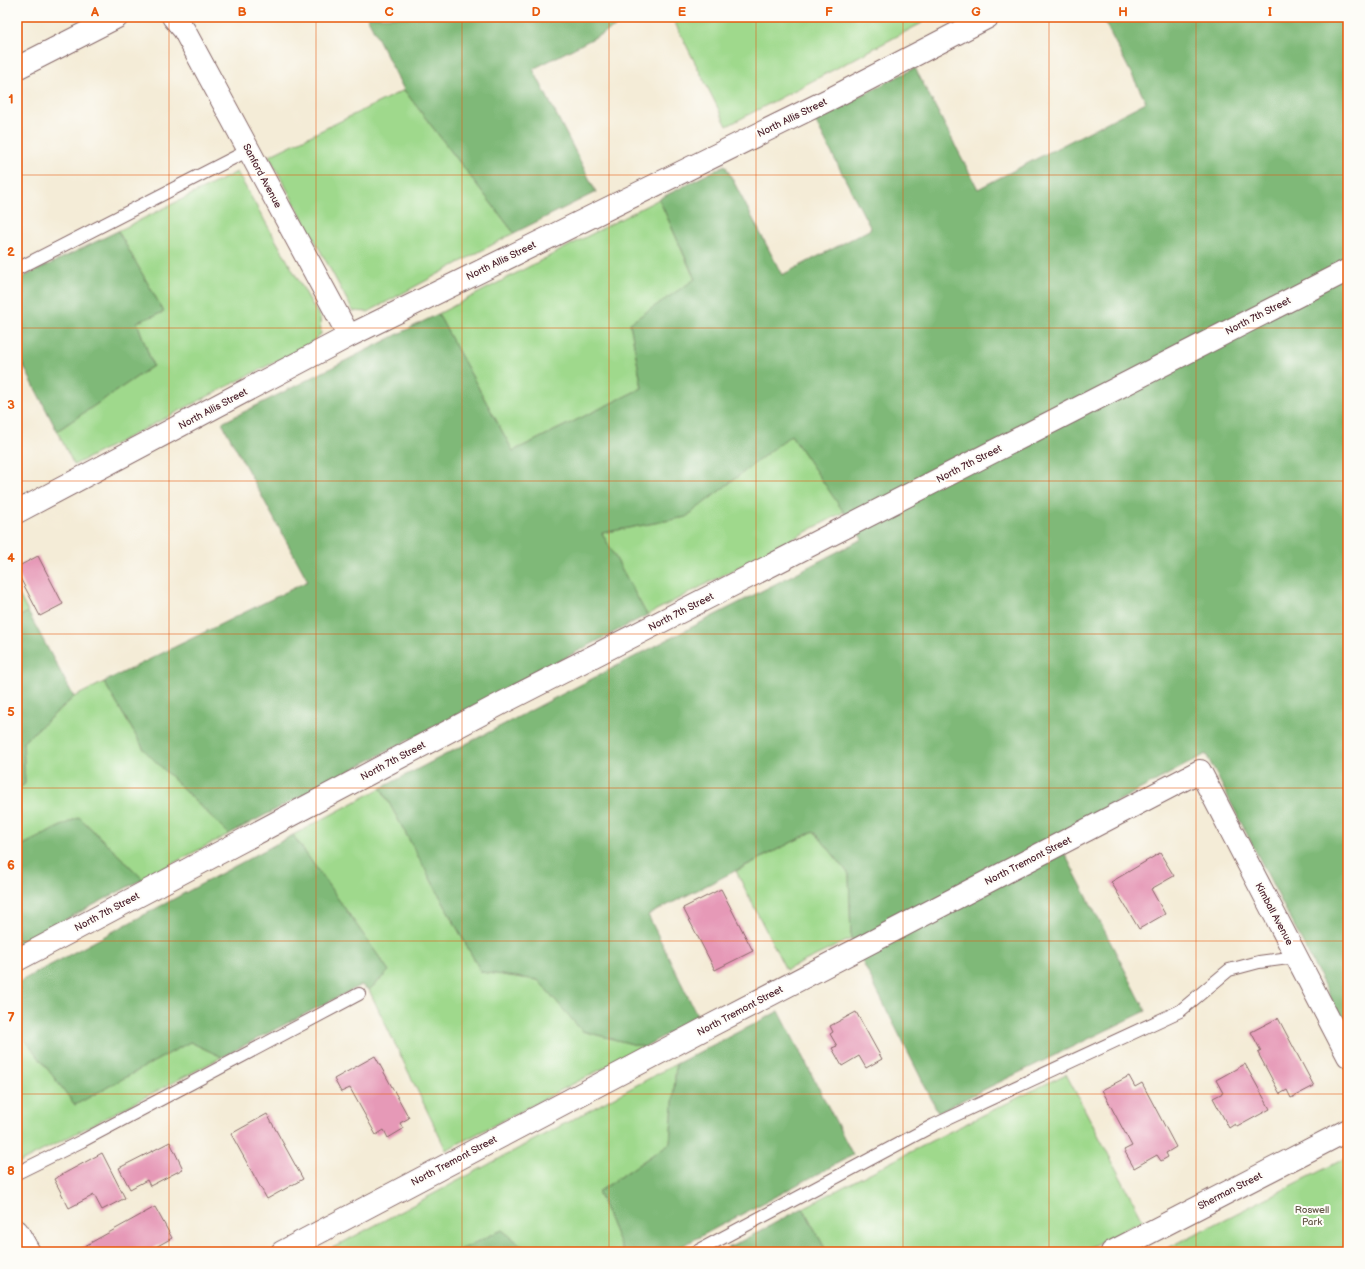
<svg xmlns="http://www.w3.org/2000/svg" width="1365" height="1269" font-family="'Balsamiq Sans',sans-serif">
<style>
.green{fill:#9fd98c;stroke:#747c5c}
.forest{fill:#7fb978;stroke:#646c52}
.building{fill:#e699b7}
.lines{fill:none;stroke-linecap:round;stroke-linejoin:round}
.lane-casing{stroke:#866767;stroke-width:14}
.street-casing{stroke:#866767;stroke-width:24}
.lane{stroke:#fff;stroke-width:12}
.street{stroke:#fff;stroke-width:22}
.grid{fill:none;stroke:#e8590c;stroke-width:1;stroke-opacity:0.55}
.labels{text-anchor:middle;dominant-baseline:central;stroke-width:4;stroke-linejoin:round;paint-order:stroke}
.street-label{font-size:10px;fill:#4a1f2b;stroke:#fdfcf7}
.park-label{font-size:10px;fill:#645748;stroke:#fdfcf7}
.neatline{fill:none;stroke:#e8590c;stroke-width:1.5}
.grid-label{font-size:13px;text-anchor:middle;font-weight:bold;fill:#e8590c}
</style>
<rect width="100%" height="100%" fill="#fdfcf7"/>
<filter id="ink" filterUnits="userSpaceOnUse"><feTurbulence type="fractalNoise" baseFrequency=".025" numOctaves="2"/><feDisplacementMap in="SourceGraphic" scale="8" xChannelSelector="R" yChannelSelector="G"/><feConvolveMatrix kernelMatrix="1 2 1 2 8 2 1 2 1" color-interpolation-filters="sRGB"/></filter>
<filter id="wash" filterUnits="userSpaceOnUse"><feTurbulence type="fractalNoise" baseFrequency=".012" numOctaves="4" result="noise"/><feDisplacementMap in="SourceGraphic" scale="16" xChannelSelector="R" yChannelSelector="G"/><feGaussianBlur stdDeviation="0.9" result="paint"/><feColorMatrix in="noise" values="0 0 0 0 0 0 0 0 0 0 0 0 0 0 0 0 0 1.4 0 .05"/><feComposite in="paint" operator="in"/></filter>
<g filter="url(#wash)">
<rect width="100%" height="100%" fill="#f4ecd7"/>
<path class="green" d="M672,17H919L922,23L727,126Z
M404,90L514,233L368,312L353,311L269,156Z
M237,172L320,318L321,334L308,345L74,465L57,431L153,366L137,322L164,312L118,231Z
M659,199L695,280L630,323L642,388L513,451L438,314Z
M791,435L844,512L647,615L602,533L686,517Z
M17,591L28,612L17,618Z
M104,682L145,751L229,834L143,879L79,817L17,848V789L25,784L23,742L74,697Z
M381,788L481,972L538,980L582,1031L644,1047L446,1150L369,990L389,971L293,835Z
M814,831L849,874L851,939L786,970L736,871Z
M17,1029L75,1105L190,1042L222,1057L17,1164Z
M676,1064L670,1143L598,1192L623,1252H530L502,1230L455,1252H325Z
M1066,1074L1143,1220L1081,1252H827L803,1208L935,1139Z
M1348,1157V1252H1160Z"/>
<path class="forest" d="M367,17H635L533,69L596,192L514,233L404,90Z
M1102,17H1348V1032L1206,754L1055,835L1146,1011L938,1112L851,939L849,874L814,831L648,915L698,1017L644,1047L582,1031L538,980L481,972L381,788L862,539L791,435L686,517L602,533L647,615L229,834L145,751L104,682L308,581L222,423L438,314L513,451L642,388L630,323L695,279L659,199L725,165L782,275L871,229L814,119L915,68L978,189L1146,102Z
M118,231L164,312L137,322L153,366L57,431L17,353V280Z
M28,612L74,697L23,742L25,784L17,789V618Z
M79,817L143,879L17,945V848Z
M293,835L389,971L369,990L361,985L222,1057L190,1042L75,1105L17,1029V983Z
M779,1011L853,1155L671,1252H623L598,1192L670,1143L676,1064Z
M803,1208L827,1252H721Z
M502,1230L530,1252H455Z"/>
<g id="blocks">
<path class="building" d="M38,556L63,604L40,616L17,572V567Z
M1160,853L1174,876L1151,889L1165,914L1139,929L1111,882Z
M721,889L753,951L715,970L683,908Z
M856,1012L882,1059L866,1068L859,1056L842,1066L832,1048L837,1046L830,1034L833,1032L830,1026Z
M1278,1018L1314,1086L1291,1098L1287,1090L1280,1094L1258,1053L1261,1051L1251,1032Z
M375,1056L409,1118L400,1123L403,1129L388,1138L384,1130L376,1135L350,1088L341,1092L334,1079Z
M1245,1064L1270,1109L1237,1127L1235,1124L1229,1128L1213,1098L1223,1093L1216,1080Z
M1129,1076L1135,1087L1142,1083L1176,1147L1166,1153L1168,1157L1161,1161L1157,1155L1134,1168L1124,1150L1132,1146L1102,1090Z
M267,1114L303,1179L267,1199L231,1134Z
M170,1142L183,1169L150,1186L147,1180L130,1189L119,1168Z
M102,1153L125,1198L102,1210L94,1195L69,1208L54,1179Z
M155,1207L172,1238L147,1252H74Z"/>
</g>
</g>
<g filter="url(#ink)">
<use href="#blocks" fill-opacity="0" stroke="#866767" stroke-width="1"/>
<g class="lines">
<g class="lane-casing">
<path id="lane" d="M17,269L249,150
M17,1173L82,1141L359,994
M696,1252L934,1125L1180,1011L1229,970L1259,962L1296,957"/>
</g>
<g class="street-casing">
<path id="street" d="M173,17L184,30L349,336
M17,68L117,17
M17,512L349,336L836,96L988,17
M17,960L504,702L1348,270
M17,1231L29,1252
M282,1252L710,1026L1200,771L1348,1056
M1112,1252L1348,1130"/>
</g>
<use href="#lane" class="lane"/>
<use href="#street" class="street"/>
</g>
</g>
<path class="grid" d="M169,17V1252M316,17V1252M462,17V1252M609,17V1252M756,17V1252M903,17V1252M1049,17V1252M1196,17V1252M17,175H1348M17,328H1348M17,481H1348M17,634H1348M17,788H1348M17,941H1348M17,1094H1348"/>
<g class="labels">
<g class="street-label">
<text transform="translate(792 118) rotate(-26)">North Allis Street</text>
<text transform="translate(262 176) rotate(62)">Sanford Avenue</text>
<text transform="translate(501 261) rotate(-26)">North Allis Street</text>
<text transform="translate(1258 316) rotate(-27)">North 7th Street</text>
<text transform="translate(213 409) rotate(-28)">North Allis Street</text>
<text transform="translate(969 464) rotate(-27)">North 7th Street</text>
<text transform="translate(681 612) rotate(-27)">North 7th Street</text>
<text transform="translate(393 761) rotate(-28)">North 7th Street</text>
<text transform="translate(1028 861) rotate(-27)">North Tremont Street</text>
<text transform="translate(107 912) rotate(-28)">North 7th Street</text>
<text transform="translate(1274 914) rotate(62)">Kimball Avenue</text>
<text transform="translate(740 1011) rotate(-28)">North Tremont Street</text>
<text transform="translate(454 1161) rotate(-28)">North Tremont Street</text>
<text transform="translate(1230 1191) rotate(-27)">Sherman Street</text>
</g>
<g class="park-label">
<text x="1312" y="1210">Roswell<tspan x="1312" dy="12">Park</tspan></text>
</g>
</g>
<rect width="1365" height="1269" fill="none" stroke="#fdfcf7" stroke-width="44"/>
<rect x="22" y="22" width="1321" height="1225" class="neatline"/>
<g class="grid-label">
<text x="95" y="16">A</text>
<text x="242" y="16">B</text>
<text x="389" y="16">C</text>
<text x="536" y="16">D</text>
<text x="682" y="16">E</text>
<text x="829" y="16">F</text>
<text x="976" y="16">G</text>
<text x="1123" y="16">H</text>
<text x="1270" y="16">I</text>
<text x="11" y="103">1</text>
<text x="11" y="256">2</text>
<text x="11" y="409">3</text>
<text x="11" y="562">4</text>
<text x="11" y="716">5</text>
<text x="11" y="869">6</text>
<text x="11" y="1022">7</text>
<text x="11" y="1175">8</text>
</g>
</svg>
